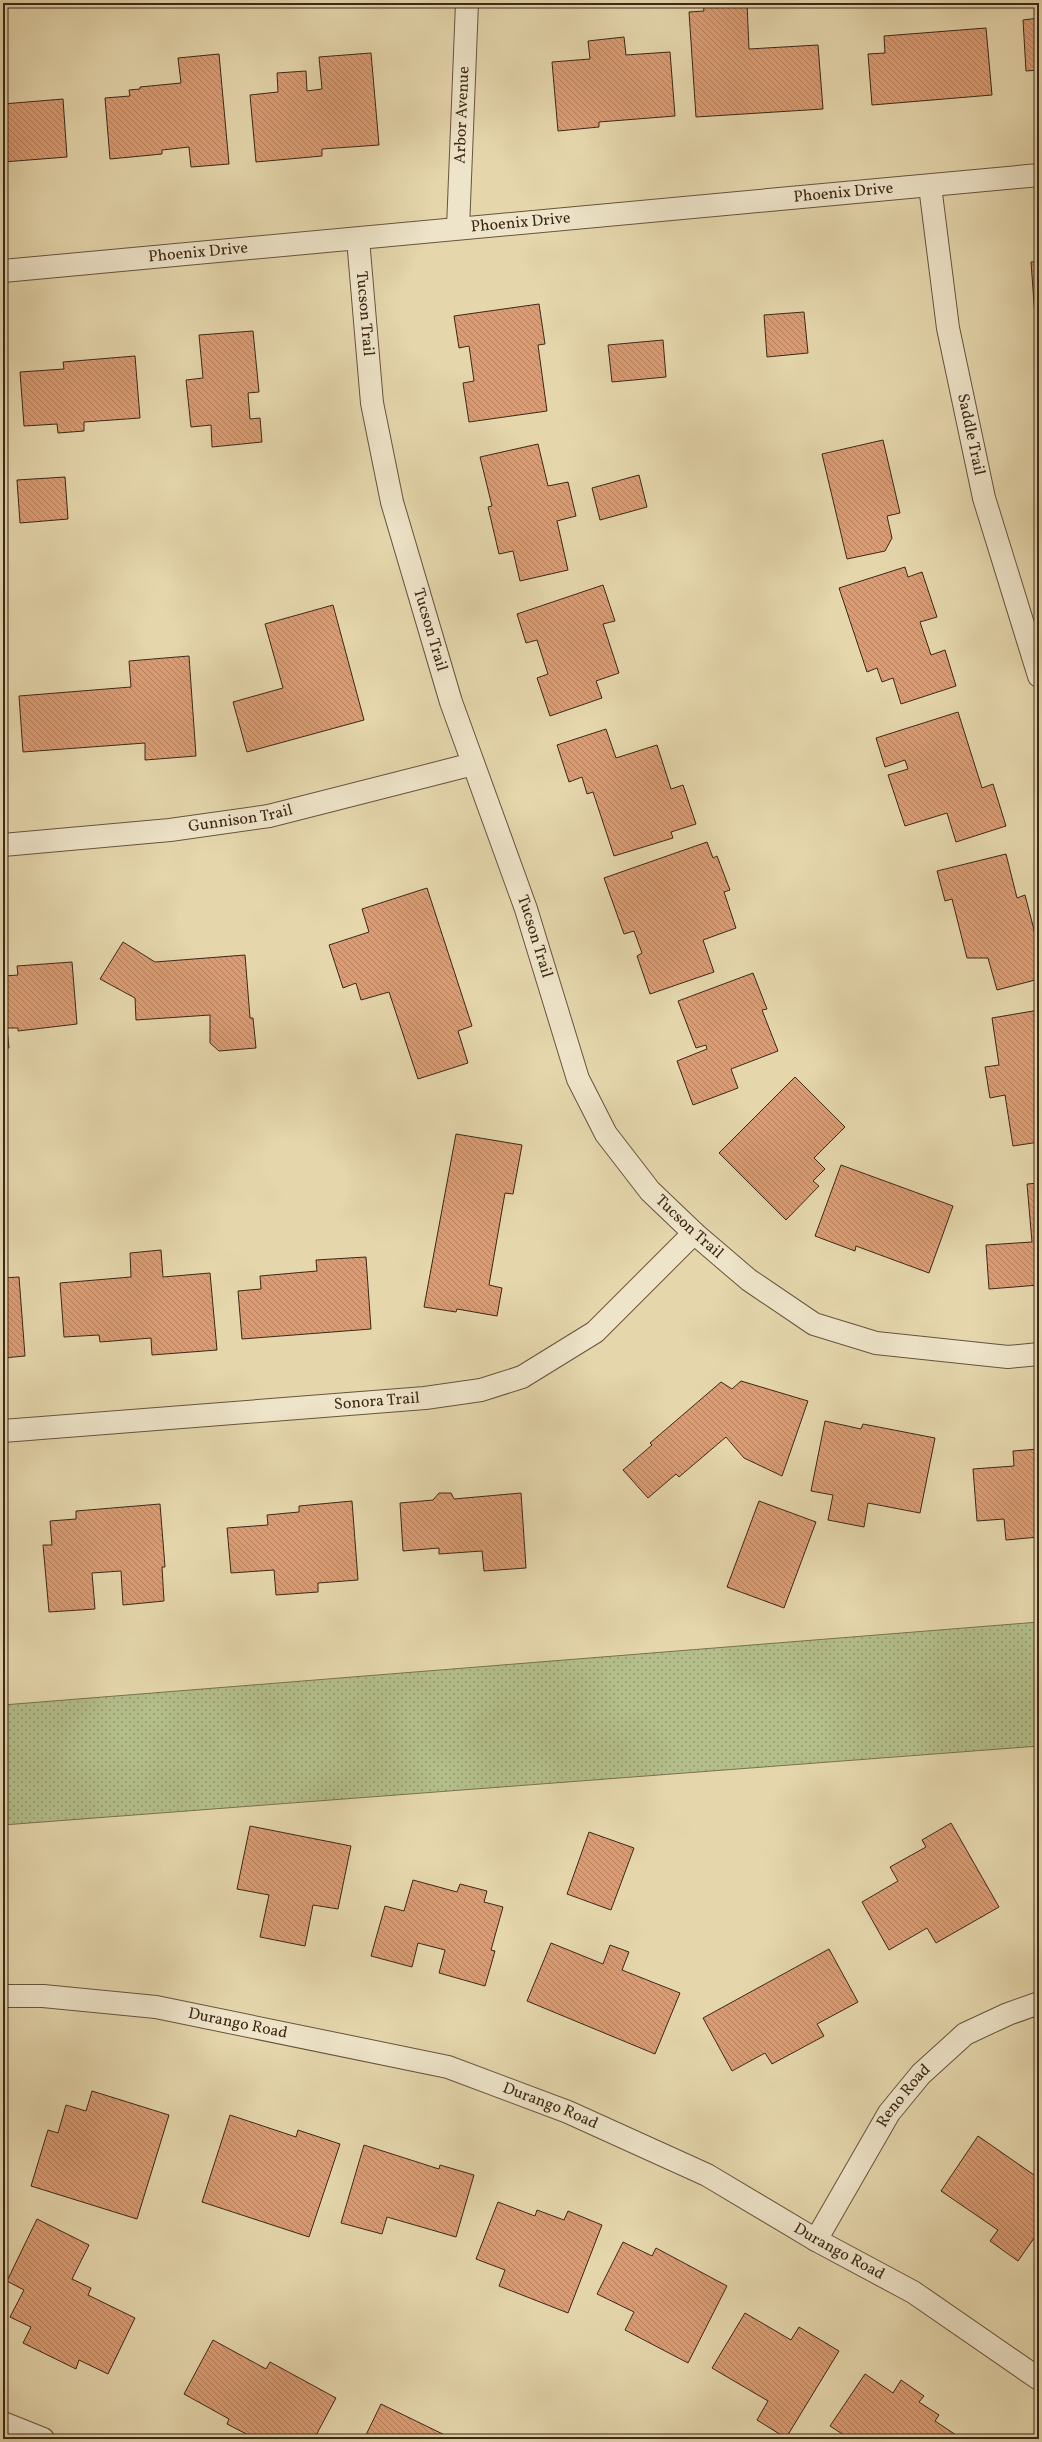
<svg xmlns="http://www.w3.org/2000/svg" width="1042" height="2442" font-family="Vollkorn,serif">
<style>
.grass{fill:url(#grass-dots);stroke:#787350}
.building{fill:url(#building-back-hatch);stroke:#3d2816}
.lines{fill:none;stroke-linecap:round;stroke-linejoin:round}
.minor-casing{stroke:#67543c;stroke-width:24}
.minor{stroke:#eee4c9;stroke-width:22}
.labels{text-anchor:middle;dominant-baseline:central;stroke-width:3.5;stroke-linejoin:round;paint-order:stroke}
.street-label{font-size:16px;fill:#3d2816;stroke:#eee4c9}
</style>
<defs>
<pattern id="grass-dots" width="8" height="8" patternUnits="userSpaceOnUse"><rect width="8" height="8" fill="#b3be8a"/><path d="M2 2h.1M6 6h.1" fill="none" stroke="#939a70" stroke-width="1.8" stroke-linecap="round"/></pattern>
<pattern id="building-back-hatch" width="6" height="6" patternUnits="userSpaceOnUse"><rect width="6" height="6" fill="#db9c73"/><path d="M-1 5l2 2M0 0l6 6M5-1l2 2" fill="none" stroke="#b37f5d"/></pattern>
</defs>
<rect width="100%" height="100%" fill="#e5d6ac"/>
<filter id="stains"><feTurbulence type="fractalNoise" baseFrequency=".005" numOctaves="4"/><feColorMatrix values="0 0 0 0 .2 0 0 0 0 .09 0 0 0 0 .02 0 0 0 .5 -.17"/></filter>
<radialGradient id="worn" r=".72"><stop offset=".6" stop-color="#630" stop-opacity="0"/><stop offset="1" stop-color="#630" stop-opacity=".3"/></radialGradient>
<path class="grass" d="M1039,1622V1746L3,1825V1705Z"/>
<path class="building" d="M703,3H747L749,49L818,45L823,109L696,117L689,12L704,11Z
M1039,18V70L1026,71L1023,20Z
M986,28L992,95L872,105L868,54L885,53L884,36Z
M624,37L626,55L670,52L675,116L599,122V127L558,131L552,62L590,59L588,41Z
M371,53L379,145L322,149V156L256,162L250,95L278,92L277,73L306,71L307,91L322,89L319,57Z
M219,54L229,164L191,167L189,147L162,150V154L110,159L105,98L130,96L129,90L140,89V87L181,83L178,58Z
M63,99L67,157L3,162V104Z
M1031,262H1039V316L1035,317Z
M539,304L545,344L538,345L547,411L469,422L463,383L474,381L469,346L459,348L454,316Z
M804,312L808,353L767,357L764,315Z
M253,331L259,392L248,393L250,419L260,418L262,442L212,447L211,425L191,427L186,380L203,378L199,335Z
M663,340L666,377L612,382L608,345Z
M135,356L140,418L84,422V431L58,433L57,424L24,426L20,372L64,369L63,362Z
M883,440L900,513L887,516L892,538L885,551L847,559L822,454Z
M538,444L548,486L568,482L576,516L557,521L568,570L520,581L513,551L499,554L488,507L492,506L480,457Z
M639,475L647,507L600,520L592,488Z
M65,477L68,519L20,523L17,480Z
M905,567L908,577L922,572L937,617L920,622L931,655L945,650L956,686L901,704L893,678L882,682L877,668L867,672L839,588Z
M603,585L615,621L603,624L619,673L596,681L602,698L550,716L537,678L548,674L537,640L526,643L517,614Z
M333,605L364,720L247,752L233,702L283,688L265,624Z
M189,656L196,756L145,760V743L23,752L19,696L131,687L129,661Z
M958,712L982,788L993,784L1006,826L956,842L947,813L905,826L888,775L908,769L905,760L885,767L876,738Z
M606,729L616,758L657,745L671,789L683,785L696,824L671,832L673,838L614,856L593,792L587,794L582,777L569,782L557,745Z
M707,842L713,858L717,856L730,890L724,892L736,928L703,940L714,972L650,994L637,956L642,953L634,931L624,934L604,878Z
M1006,854L1017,898L1025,895L1039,949V979L997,990L988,958H967L952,899L945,901L937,871Z
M427,888L472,1026L458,1031L468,1063L418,1079L389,992L361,1000L356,983L343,988L329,945L369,932L362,909Z
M123,942L155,962L245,955L250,1018H253L256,1048L219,1051L210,1043V1015L136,1020L135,998L100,979Z
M72,962L77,1024L18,1031V1028H7L9,1048L3,1049V976L18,975L17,966Z
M753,973L767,1009L762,1010L778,1051L731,1069L738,1088L693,1105L677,1061L707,1049L706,1045L696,1048L678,1001Z
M1039,1010V1142L1013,1146L1005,1095L990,1098L985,1067L999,1065L992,1018Z
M795,1077L845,1127L814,1158L825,1169L813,1181L819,1186L786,1220L719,1153Z
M456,1134L522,1145L513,1194L505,1193L489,1285L502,1288L497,1316L457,1309L456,1312L424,1307Z
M841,1165L953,1206L929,1273L856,1246L855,1251L815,1236Z
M1039,1183V1285L989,1289L986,1245L1032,1242L1027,1184Z
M161,1250L163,1277L210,1273L217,1350L152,1355L151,1338L100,1342L99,1335L64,1337L60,1283L131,1277L130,1253Z
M366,1257L371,1329L242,1339L238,1291L261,1289L260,1276L317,1271L316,1260Z
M19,1277L25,1356L3,1358V1278Z
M741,1381L808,1401L782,1476L744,1458L726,1437L679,1477L676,1474L648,1498L623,1470L652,1445L650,1443L721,1382L732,1389Z
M825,1421L861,1429L863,1424L935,1438L920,1513L868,1503L864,1527L828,1520L833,1495L811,1491Z
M1039,1449V1537L1006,1540L1004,1519L977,1521L973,1469L1014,1466L1013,1451Z
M439,1493H451L454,1499L521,1493L526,1568L484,1571L482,1551L439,1554V1548L403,1551L400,1503L433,1500Z
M352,1501L358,1580L318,1583V1592L276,1595L274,1570L231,1573L227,1528L268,1525L267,1515L299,1512V1506Z
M759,1501L816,1522L784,1608L727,1587Z
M160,1504L165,1567H162L164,1601L123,1605L121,1571L92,1573L95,1609L49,1612L43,1545H52L50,1521L76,1519V1511Z
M951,1823L999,1907L936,1943L927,1928L889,1950L862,1902L898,1881L890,1867L926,1847L922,1840Z
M250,1826L351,1846L338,1909L313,1905L305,1946L260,1937L269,1895L237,1889Z
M589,1832L634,1848L611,1910L567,1894Z
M413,1880L457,1892L460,1884L487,1891L484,1902L503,1907L491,1950L495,1951L485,1986L439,1973L445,1950L418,1943L412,1967L371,1956L385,1906L404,1911Z
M551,1943L603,1964L610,1945L629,1952L622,1970L680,1993L655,2054L527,2001Z
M829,1949L858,2002L817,2024L824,2036L772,2064L765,2053L732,2071L703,2018Z
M92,2091L169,2115L137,2219L31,2186L48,2130L58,2133L66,2105L86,2111Z
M230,2115L296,2137L298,2130L340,2144L309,2237L202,2202Z
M978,2136L1034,2175L1039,2168V2231L1018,2261L990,2241L998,2230L941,2191Z
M364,2145L439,2169L440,2165L474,2175L456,2237L387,2217L382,2234L341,2223Z
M498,2202L535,2216L537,2210L564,2220L568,2211L602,2225L568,2313L499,2286L505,2270L476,2259Z
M37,2219L89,2245L72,2279L91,2288L88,2295L135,2318L108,2374L79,2360L76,2369L23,2343L31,2327L10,2317L24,2290L7,2281Z
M623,2242L652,2256L656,2248L727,2286L688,2363L625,2330L634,2312L597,2294Z
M745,2313L791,2340L799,2327L839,2351L786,2438L757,2420L768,2401L712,2368Z
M213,2340L266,2369L270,2362L336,2398L314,2439H256L227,2424L229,2419L184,2394Z
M865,2374L893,2393L901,2380L924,2396L919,2402L939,2415L935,2421L956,2435L953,2439H850L830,2426Z
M381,2404L453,2439H364Z"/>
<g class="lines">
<g class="minor-casing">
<g id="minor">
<path id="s1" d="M930,186L948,328L984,498L1039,676"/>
<path id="s2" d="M458,228L467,3"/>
<path id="s3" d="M358,239L372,403L392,502L451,702L526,909L578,1079L606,1134L650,1191L694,1233L749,1280L814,1324L876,1343L1008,1357L1039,1354"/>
<path id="s4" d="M3,271L1039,175"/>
<path id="s5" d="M3,845L170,830L269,816L473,764"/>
<path id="s6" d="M3,1431L425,1398L481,1390L522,1377L595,1332L694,1233"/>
<path id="s7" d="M3,1996H43L156,2007L448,2067L568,2112L707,2175L816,2240L913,2292L1039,2379"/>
<path id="s8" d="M816,2240L889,2113L921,2074L965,2034L1008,2014L1039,2003"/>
<path d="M3,2423L43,2439"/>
</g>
</g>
<use href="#minor" class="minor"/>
</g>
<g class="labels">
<g class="street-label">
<text stroke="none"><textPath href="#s2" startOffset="113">Arbor Avenue</textPath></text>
<text stroke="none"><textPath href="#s4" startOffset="844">Phoenix Drive</textPath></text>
<text stroke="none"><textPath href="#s4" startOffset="520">Phoenix Drive</textPath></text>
<text stroke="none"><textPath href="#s4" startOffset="196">Phoenix Drive</textPath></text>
<text stroke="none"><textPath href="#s3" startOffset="75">Tucson Trail</textPath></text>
<text stroke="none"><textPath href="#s1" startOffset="252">Saddle Trail</textPath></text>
<text stroke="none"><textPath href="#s3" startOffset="399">Tucson Trail</textPath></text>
<text stroke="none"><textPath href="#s5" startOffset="239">Gunnison Trail</textPath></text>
<text stroke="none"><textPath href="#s3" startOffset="723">Tucson Trail</textPath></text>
<text stroke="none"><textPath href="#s3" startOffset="1059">Tucson Trail</textPath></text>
<text stroke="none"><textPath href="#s6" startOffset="375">Sonora Trail</textPath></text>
<text stroke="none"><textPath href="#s7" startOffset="237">Durango Road</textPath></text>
<text stroke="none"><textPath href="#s8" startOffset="169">Reno Road</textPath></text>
<text stroke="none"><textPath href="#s7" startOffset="561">Durango Road</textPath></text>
<text stroke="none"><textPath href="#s7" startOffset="885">Durango Road</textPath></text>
</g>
</g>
<rect width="1042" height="2442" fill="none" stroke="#e5d6ac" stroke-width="16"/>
<rect x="4" y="4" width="1034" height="2434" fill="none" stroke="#3d2816" stroke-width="2"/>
<rect x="8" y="8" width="1026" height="2426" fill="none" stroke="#3d2816"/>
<rect width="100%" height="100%" filter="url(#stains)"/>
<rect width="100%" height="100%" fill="url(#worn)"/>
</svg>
